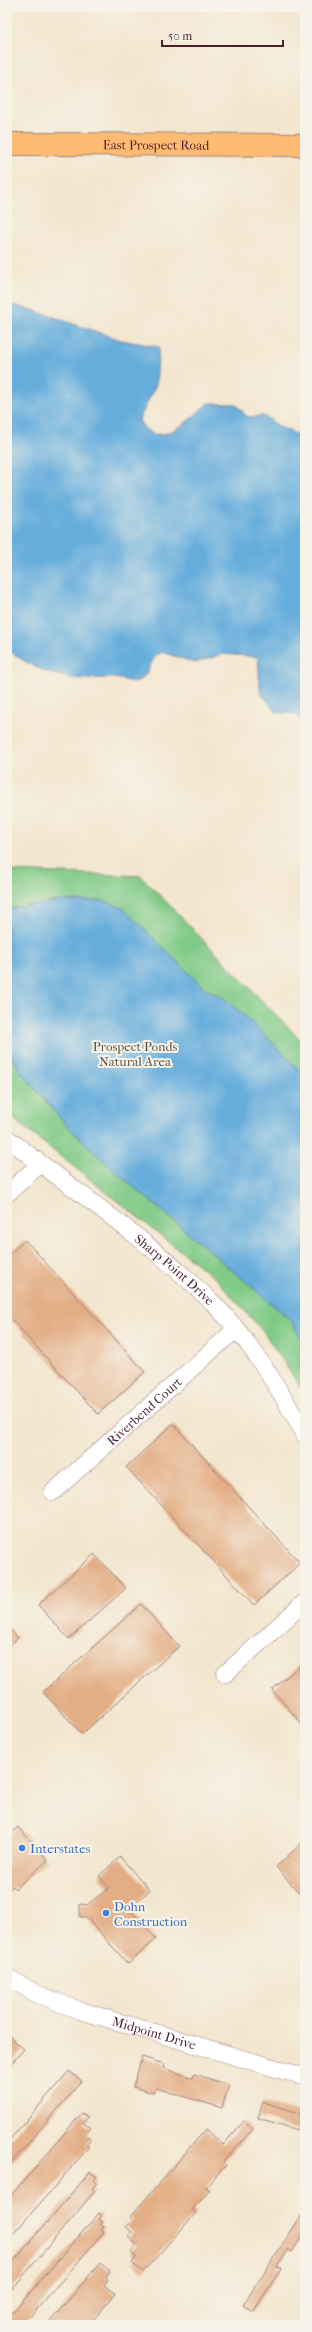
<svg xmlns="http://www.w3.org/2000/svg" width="312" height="2332" font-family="'IM FELL French Canon',serif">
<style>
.green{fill:#80ca87;stroke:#657459}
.water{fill:#66addc;stroke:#586684}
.building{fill:#e3ae86}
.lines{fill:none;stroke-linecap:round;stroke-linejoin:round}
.street-casing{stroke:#9e827d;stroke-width:18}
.primary-casing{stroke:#9e827d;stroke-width:24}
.street{stroke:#fff;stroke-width:17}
.primary{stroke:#febb71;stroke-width:22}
.shop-dot{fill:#3f7fe0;stroke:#f7f3e8;stroke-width:1.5}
.labels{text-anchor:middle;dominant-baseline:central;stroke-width:4;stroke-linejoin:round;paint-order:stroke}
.street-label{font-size:13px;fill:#4a1f2b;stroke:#f7f3e8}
.park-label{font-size:13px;fill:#5a5247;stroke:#f7f3e8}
.shop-label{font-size:13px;fill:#366cbe;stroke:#f7f3e8;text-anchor:start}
</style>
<rect width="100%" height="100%" fill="#f7f3e8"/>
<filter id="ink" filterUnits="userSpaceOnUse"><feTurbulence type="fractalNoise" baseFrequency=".025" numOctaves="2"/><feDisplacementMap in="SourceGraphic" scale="8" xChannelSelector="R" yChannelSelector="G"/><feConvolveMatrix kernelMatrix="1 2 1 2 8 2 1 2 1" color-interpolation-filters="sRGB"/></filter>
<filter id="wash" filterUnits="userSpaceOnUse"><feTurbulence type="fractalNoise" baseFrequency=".012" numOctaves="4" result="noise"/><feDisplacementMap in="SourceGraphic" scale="16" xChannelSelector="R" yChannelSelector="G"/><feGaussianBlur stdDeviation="0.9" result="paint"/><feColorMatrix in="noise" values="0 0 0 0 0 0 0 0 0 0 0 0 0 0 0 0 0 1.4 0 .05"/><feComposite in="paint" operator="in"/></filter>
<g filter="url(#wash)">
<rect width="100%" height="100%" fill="#f3e6cf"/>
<path class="green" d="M7,871L141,876L305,1045V1394L263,1331L216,1279L7,1114Z"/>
<path class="water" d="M7,304L33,310L121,340L159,347L156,384L139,420C156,454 191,419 208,403L236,404L247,417L264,416L282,428L305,438V724L296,714L276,712L260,692L258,657L223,654L195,663L162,652C150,658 151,670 142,678C134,686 123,678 113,678C105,677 97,679 89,679C56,679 32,668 7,649Z
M58,901H104L123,908L204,988L224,998L256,1026L305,1076V1347L292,1321L109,1166L70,1129L19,1070L7,1046V912L12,908Z"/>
<g id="blocks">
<path class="building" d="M25,1240L145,1372L98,1414L7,1315V1256Z
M173,1424L300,1563L254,1605L126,1467Z
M94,1554L126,1588L69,1639L38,1605Z
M141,1604L179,1646L82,1734L43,1692Z
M7,1626L18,1638L7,1648Z
M305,1661V1727L272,1690Z
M18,1827L48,1860L15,1889L13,1886L7,1891V1837Z
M305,1840V1899L276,1867Z
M120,1857L150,1890L129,1908L156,1939L128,1964L86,1917H80V1904L87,1905L109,1888L99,1876Z
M7,2034L24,2049L7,2068Z
M142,2057L164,2064L163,2068L193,2078L194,2074L229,2085L222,2108L156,2088L154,2093L133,2087Z
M69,2071L82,2081L7,2168V2143Z
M263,2102L305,2115V2132L258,2118Z
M82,2113L88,2117L83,2123L91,2128L85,2134L91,2139L86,2144L89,2147L7,2241V2200Z
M244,2121L253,2129L223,2162L226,2165L206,2187L210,2190L192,2210L196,2213L143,2272L132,2263L136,2257L131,2252L137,2245L128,2237L132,2232L126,2227L133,2220L130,2217L206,2129L223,2145Z
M90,2172L97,2177L94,2180L97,2183L92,2188L95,2191L7,2295V2269Z
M305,2210V2232L292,2252L289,2249L277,2267L281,2269L253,2312L243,2305Z
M99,2213L102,2216L99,2219L103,2222L100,2224L104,2227L101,2230L104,2232L23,2325H7V2319Z
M100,2263L110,2271L106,2277L108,2280L104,2285L115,2294L89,2325H47Z"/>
</g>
</g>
<g filter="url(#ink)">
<use href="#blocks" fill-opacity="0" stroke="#9e827d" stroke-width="1"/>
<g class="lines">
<g class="street-casing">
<g id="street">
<path id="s1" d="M7,1138C77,1192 152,1243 215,1305C252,1343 279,1389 305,1435"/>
<path d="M7,1194L40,1164"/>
<path id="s2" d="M53,1492L235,1330"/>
<path d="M225,1674L305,1602"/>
<path id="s3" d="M7,1977L35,1993L78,2010L305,2077"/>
</g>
</g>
<g class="primary-casing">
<g id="primary">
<path id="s4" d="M7,144L305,145"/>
</g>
</g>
<use href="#street" class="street"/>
<use href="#primary" class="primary"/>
</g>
</g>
<g class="shop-dot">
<circle cx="22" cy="1848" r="4"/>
<circle cx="106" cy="1913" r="4"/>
</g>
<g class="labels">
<g class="street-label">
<text stroke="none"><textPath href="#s4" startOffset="149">East Prospect Road</textPath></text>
<text stroke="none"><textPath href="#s1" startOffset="213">Sharp Point Drive</textPath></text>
<text stroke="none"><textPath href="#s2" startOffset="122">Riverbend Court</textPath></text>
<text stroke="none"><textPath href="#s3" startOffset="158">Midpoint Drive</textPath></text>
</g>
<g class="park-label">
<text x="135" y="1046">Prospect Ponds<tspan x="135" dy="15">Natural Area</tspan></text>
</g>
<g class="shop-label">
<text x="30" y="1848">Interstates</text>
<text x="114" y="1906">Dohn<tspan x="114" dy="15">Construction</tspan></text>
</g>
</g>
<rect width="312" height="2332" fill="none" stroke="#f7f3e8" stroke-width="24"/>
<path d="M162 40v6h121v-6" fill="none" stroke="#4a1f2b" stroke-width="2"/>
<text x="168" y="40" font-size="12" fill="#4a1f2b" stroke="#f7f3e8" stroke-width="3" paint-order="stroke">50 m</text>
</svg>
